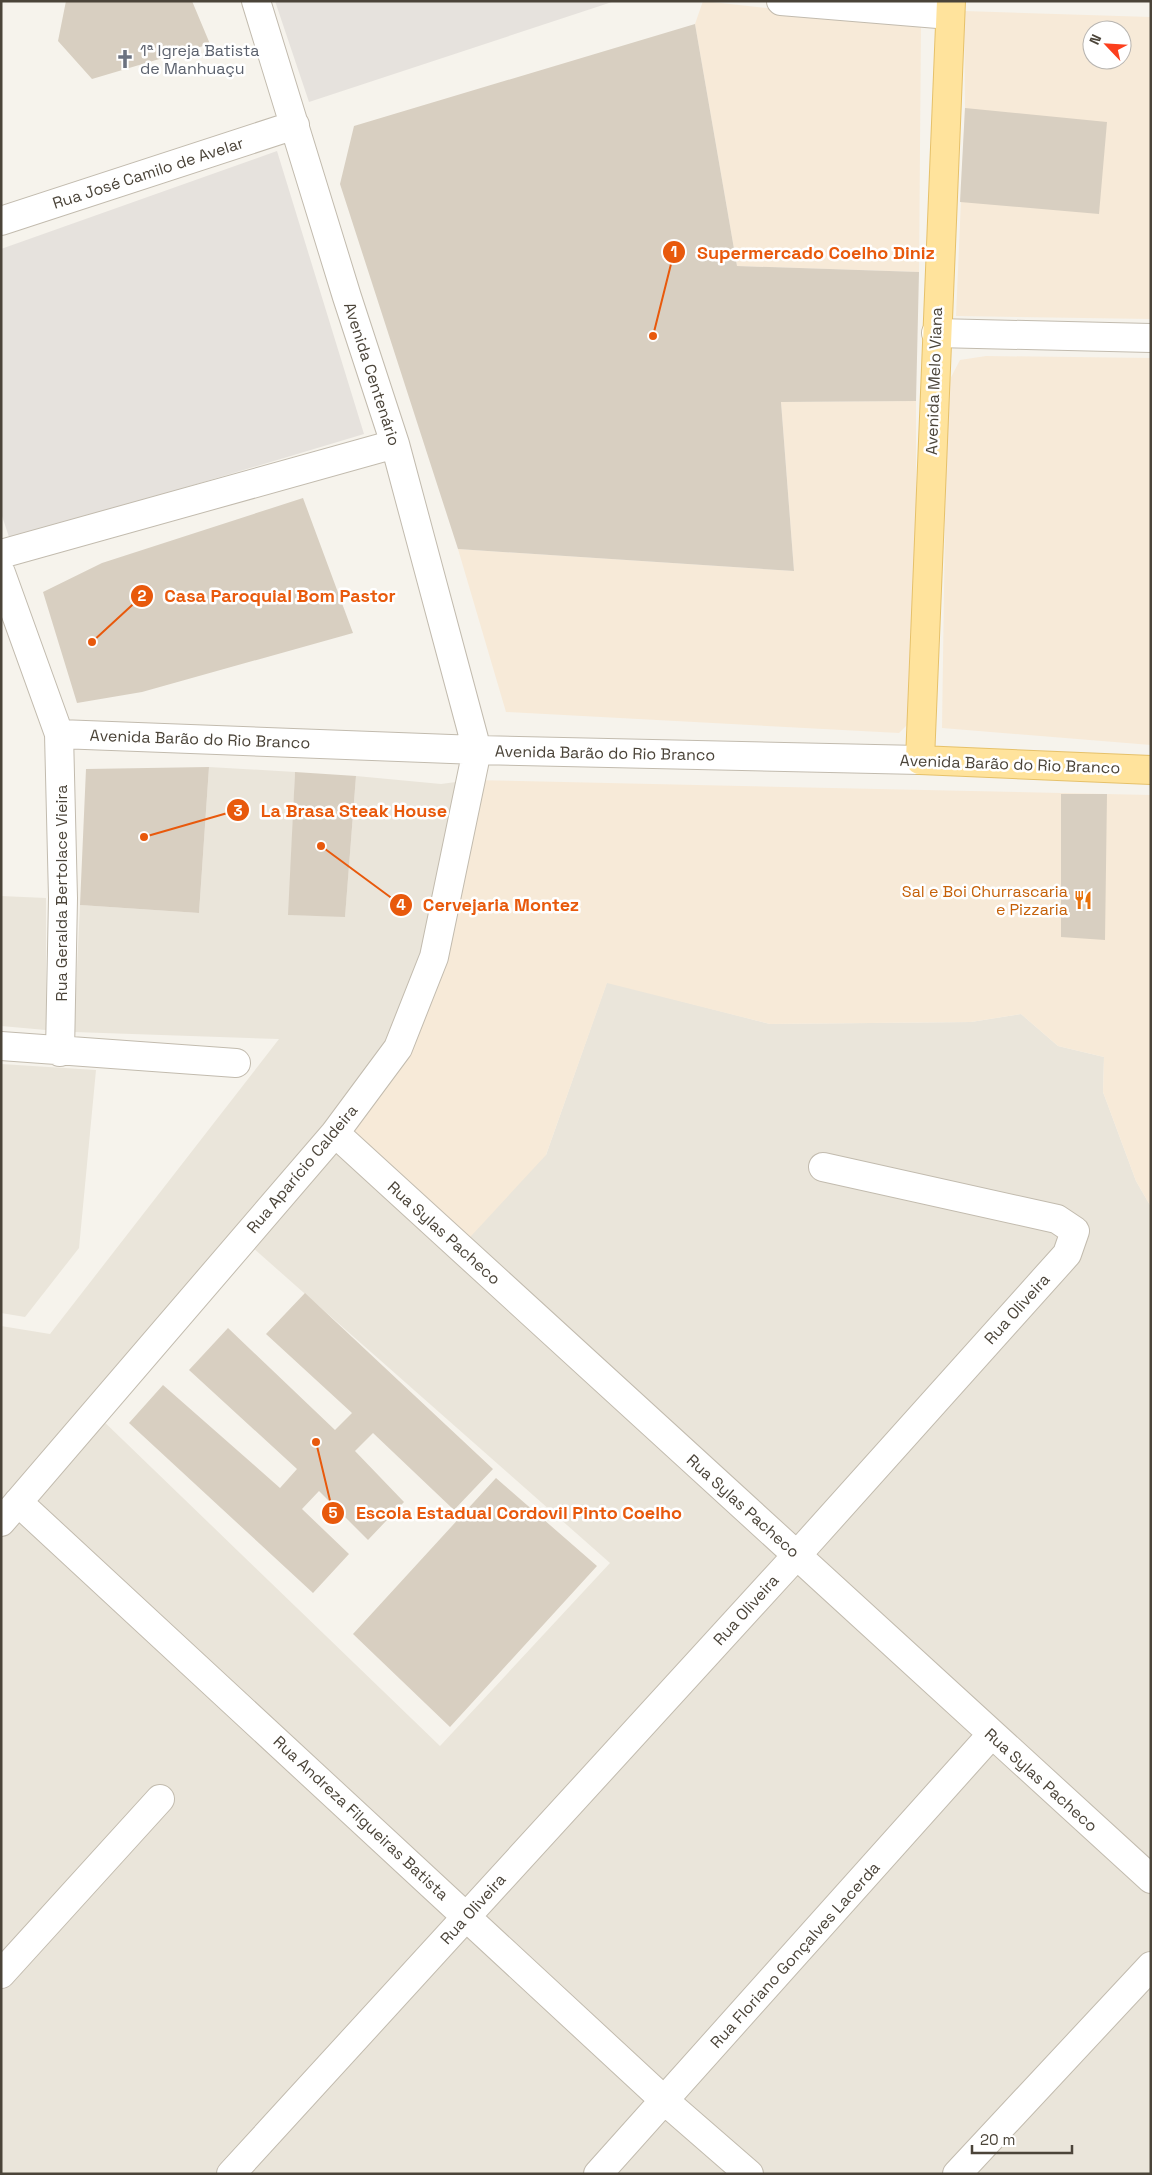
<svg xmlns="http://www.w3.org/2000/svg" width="1152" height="2175" font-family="'Space Grotesk',sans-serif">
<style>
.residential{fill:#eae5da;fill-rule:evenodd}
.commercial{fill:#f7ead8;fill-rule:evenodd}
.industrial{fill:#e6e2dd}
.building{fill:#d8cfc1}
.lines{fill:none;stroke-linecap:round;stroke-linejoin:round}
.minor-casing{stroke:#c2bbae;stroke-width:30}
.major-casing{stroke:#e6c16a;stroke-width:30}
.minor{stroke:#fff;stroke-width:28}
.major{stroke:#ffe39c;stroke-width:28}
.labels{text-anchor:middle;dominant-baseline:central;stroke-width:5;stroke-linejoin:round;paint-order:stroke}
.worship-label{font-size:16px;fill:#5b616d;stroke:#fff;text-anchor:start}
.street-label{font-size:16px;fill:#4b4439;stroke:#fff}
.food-label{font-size:16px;fill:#c56008;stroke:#fff;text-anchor:end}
.leader{fill:none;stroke:#e8590c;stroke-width:2}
.callout-dot{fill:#e8590c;stroke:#fff;stroke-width:2}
.mark-label{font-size:15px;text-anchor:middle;font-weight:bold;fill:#fff}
.callout-label{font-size:18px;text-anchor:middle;font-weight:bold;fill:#e8590c;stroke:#fff;stroke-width:5;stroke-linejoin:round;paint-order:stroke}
</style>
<rect width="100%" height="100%" fill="#f6f3ec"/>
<path class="residential" d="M209,767L295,772L289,915L345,916L356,776L441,784L471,780L546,1155L607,982L770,1024L971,1022L1021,1014L1058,1046L1104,1057L1103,1092L1136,1181L1151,1207V2174H1V1326L50,1334L279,1039L74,1032L80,905L199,913ZM244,1240L610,1563L440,1746L95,1413Z
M1,896L46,898V1030L1,1026Z
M1,1064L96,1070L79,1248L25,1317L1,1313Z"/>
<path class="commercial" d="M703,1L921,25L919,272L737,266L695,24Z
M964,11L1151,17V319L956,316L965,108ZM1092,30H1122V60H1092Z
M986,356L1151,358V745L942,728L947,385L960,360Z
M916,401V580L911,721L899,733L506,712L458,549L794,571L781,402Z
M471,780L1151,795V1207L1136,1181L1103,1092L1104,1057L1058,1046L1021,1014L971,1022L770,1024L607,983L546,1155L460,1248L335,1133L398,1048Z"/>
<path class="industrial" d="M275,1H615L309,102Z
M277,151L364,434L10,540L1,513V249Z"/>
<path class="building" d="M66,1H192L210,44L92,79L58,41Z
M695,24L737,266L919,272L916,401L781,402L794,571L458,549L340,184L354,126Z
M965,108L1107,122L1099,214L960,202Z
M303,498L353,633L142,692L77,703L43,592L102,563Z
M209,767L199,913L80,905L86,769Z
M295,772L356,776L345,917L288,915Z
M1061,794H1107L1105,940L1061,937Z
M305,1293L493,1469L454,1510L373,1433L355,1451L404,1502L368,1540L319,1491L302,1509L349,1554L313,1593L129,1423L163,1385L280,1488L297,1469L189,1370L228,1328L335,1430L352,1413L266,1334Z
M496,1478L597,1566L450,1727L353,1634Z"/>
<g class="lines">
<g class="minor-casing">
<path id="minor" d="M781,1L950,15
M1,221L295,125
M936,333L1151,338
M1,554L395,444
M1,573L59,734L63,898L60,1052
M59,734L477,750L920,760
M1,1046L236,1063
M335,1133L1151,1879
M18,1502L665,2101L749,2174
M1,1522L335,1133L398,1048L434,957L477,750L395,444L347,297L256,1
M1,1974L160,1799
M231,2174L797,1555L1067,1254L1075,1231L1057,1219L823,1167
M598,2174L991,1735
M957,2174L1151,1966"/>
</g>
<g class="major-casing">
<path id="major" d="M951,1L920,760L1151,770"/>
</g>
<use href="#minor" class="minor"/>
<use href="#major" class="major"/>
</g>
<defs>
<g id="church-bare" transform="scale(1.5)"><path d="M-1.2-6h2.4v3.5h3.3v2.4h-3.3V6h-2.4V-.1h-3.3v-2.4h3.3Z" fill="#6b7280" stroke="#fff" stroke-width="2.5" paint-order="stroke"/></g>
<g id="restaurant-bare" transform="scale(1.5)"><path d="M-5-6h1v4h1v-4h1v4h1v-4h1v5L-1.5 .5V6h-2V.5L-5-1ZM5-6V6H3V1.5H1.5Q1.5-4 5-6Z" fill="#e8710a" stroke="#fff" stroke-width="2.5" paint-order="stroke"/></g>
</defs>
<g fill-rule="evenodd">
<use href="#church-bare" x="125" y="59"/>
<use href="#restaurant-bare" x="1083" y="900"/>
</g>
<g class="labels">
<g class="worship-label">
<text x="140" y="50">1ª Igreja Batista<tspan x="140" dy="18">de Manhuaçu</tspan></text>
</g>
<g class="street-label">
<text transform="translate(148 173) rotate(-18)">Rua José Camilo de Avelar</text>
<text transform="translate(372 374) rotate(72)">Avenida Centenário</text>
<text transform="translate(934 381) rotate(-88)">Avenida Melo Viana</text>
<text transform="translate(200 739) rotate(2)">Avenida Barão do Rio Branco</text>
<text transform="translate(605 753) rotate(1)">Avenida Barão do Rio Branco</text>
<text transform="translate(1010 764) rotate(2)">Avenida Barão do Rio Branco</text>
<text transform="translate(61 893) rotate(-90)">Rua Geralda Bertolace Vieira</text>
<text transform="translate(302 1169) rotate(-50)">Rua Aparício Caldeira</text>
<text transform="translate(444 1233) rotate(42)">Rua Sylas Pacheco</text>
<text transform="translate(1017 1309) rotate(-48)">Rua Oliveira</text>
<text transform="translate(743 1506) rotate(42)">Rua Sylas Pacheco</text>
<text transform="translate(746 1610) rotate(-48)">Rua Oliveira</text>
<text transform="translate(1041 1780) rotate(42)">Rua Sylas Pacheco</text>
<text transform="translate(361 1818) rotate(43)">Rua Andreza Filgueiras Batista</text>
<text transform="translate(473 1909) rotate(-48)">Rua Oliveira</text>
<text transform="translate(795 1955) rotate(-48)">Rua Floriano Gonçalves Lacerda</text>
</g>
<g class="food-label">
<text x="1068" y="891">Sal e Boi Churrascaria<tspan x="1068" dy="18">e Pizzaria</tspan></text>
</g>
</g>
<path class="leader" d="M653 336L674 252M92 642L142 596M144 837L238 810M321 846L401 905M316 1442L333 1513"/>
<g class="callout-dot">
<circle cx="653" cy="336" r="5"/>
<circle cx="92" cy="642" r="5"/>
<circle cx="144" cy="837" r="5"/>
<circle cx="321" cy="846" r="5"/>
<circle cx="316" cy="1442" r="5"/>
<circle cx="674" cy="252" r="12"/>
<circle cx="142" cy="596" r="12"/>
<circle cx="238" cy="810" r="12"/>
<circle cx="401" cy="905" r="12"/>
<circle cx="333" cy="1513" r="12"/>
</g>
<g class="mark-label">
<text x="674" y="257">1</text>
<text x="142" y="601">2</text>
<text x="238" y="816">3</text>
<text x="401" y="910">4</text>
<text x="333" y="1518">5</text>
</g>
<g class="callout-label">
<text x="816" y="259">Supermercado Coelho Diniz</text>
<text x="280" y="602">Casa Paroquial Bom Pastor</text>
<text x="354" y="817">La Brasa Steak House</text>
<text x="501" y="911">Cervejaria Montez</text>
<text x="519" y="1519">Escola Estadual Cordovil Pinto Coelho</text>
</g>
<rect width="1152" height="2175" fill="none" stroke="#4b4439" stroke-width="5"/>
<g transform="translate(1107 45) rotate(295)"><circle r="24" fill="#ffffff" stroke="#b7b4b0"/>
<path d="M0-4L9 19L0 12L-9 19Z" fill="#fc3f1d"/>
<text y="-8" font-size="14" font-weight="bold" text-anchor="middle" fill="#4b4439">N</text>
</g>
<path d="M972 2145v8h100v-8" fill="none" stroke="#4b4439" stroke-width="2.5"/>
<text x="980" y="2145" font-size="15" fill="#4b4439" stroke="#ffffff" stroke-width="4" paint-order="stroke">20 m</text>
</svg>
